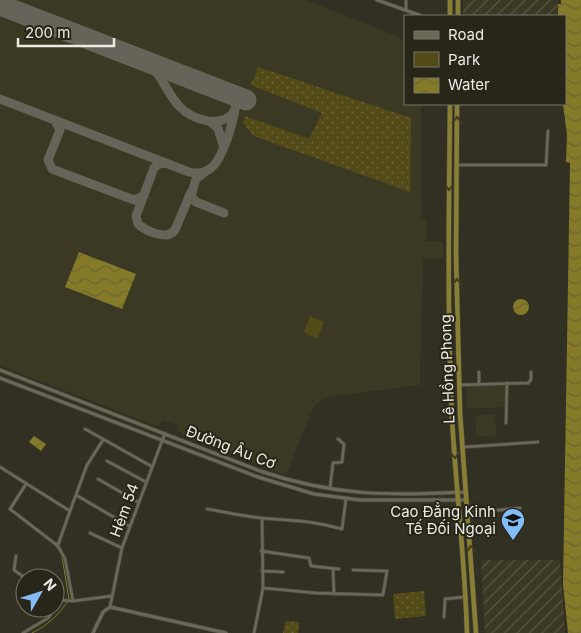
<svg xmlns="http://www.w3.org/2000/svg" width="581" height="633" font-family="Inter,sans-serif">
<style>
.built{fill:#3b3823}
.industrial{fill:url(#industrial-furrows)}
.green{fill:url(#green-dots)}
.pitch{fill:#524b17}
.water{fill:url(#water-waves)}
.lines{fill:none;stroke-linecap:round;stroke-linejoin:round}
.stream{stroke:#857a28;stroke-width:1}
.taxiway{stroke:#666458;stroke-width:9}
.runway{stroke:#666458;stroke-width:21}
.minor-casing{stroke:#4c4b3f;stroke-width:4}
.tertiary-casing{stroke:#4c4b3f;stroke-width:4.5}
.trunk-casing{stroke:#4c4b3f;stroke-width:5.5}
.minor{stroke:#6a6858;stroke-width:2.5}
.tertiary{stroke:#6a6858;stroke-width:3}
.trunk{stroke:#887e34;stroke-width:4.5}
.oneway{stroke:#403c20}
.labels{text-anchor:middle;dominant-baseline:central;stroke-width:4;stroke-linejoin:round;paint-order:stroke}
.street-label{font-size:15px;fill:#ecebe2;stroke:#282619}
.poi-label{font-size:15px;fill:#ecebe2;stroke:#282619;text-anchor:end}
</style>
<defs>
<pattern id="industrial-furrows" width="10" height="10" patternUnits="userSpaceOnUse" patternTransform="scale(1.25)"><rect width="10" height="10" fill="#3b3823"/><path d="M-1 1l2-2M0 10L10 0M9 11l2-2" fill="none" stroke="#585543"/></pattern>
<pattern id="green-dots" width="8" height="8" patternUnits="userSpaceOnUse" patternTransform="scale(1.25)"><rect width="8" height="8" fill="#524b17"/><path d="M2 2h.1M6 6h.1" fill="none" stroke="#6b6538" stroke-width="1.8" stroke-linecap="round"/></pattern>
<pattern id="water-waves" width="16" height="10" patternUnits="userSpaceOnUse" patternTransform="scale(1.25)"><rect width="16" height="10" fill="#857a28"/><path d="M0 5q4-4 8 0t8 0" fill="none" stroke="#6c6533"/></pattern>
</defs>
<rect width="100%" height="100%" fill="#323022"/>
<path class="built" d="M0,0H306L392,34L403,41L405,104H421L422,218L426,219V241L443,242V258L423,259L420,385L334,396L321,400L313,408L286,475L182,435V433L176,431L178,426L163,420L157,426L0,366Z
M506,384L507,407L467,409L466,386Z
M495,414L497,435L476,437L475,416Z"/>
<path class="industrial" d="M463,0H558L557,16H463Z
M481,560H560L565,633H485Z"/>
<path class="green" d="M258,67L411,118L410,192L254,136L243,123L245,116L309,139L322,113L251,85Z
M424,591L426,616L395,619L393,594Z
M285,621L299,622L298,633H283Z"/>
<path class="pitch" d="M310,316L324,322L317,339L304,332Z"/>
<path class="water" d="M561,0H581V633H568L563,584L570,163L566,162L567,135L563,104H565V16H558V4H561Z
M79,252L136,274L122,309L65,287Z
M513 307a8 8 0 1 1 16 0a8 8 0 1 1-16 0Z
M34,436L46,444L41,451L29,442Z"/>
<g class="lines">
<path class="stream" d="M56,547L61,553
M32,633C47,626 60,614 69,599L62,557"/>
<path class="taxiway" d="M0,10L20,13
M140,59C160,68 165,91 179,106C192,120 221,129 234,112
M0,99L189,172C197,174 205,173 211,168C223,159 239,109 235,95
M55,121L60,130L48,160L52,169L134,200L144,196
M209,121L218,128L223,145
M165,163L159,164L154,168L136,216L138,224C146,231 167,241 175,230L191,192
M205,172L196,179L191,196L196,202L224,213"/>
<path class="runway" d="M0,5L246,100"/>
<g class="minor-casing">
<path id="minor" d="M406,10V0
M457,165H546L548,131
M479,372V384
M459,385L528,383L531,380V372
M506,423L507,383
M85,429L151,466
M464,447L538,442
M107,461L146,482
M0,467L70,511L87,465L103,440
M98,479L138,502
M26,484L10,509L58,546L65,559L73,601L112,596
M330,488L333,463L342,462L344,444L338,439
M76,495L129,526
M207,509C225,512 243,516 261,518C291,521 312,520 342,529L346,499
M467,513L520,508
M90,533L122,548
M58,545L70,511
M261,551L309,558L311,566L339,569
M16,556L14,570L25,578
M333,569L334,594
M262,571L283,572
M263,588L316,593L383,595L387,571L353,570
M55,596L60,599L55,608
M60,600L73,601
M110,607L122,548L165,433
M444,617L445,599L464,597
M23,633L48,618L55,608
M254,633L263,588L262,518"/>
</g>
<g class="tertiary-casing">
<path id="tertiary" d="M377,0L422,16
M0,370L260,471C333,496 390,496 465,492
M0,378L258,477L314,494L360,500H466
M93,633L103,612L110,607L226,633"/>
</g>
<g class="trunk-casing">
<path id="trunk" d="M450,0V16
M458,0V16
M450,104C449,208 447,313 452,418C456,490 465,561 467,633
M457,104L456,254L460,413L476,633"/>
</g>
<use href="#minor" class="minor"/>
<use href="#tertiary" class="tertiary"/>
<use href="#trunk" class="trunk"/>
</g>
<defs><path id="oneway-chevron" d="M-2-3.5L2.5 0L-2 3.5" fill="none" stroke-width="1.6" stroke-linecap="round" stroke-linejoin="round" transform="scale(1.25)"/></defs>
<g class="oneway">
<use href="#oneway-chevron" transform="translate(457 120) rotate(-89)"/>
<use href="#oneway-chevron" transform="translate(449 187) rotate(91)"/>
<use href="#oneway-chevron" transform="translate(457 282) rotate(-91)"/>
<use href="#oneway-chevron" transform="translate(455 455) rotate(86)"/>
<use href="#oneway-chevron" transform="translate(471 549) rotate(-96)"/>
</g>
<defs>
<g id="university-pin" transform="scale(1.25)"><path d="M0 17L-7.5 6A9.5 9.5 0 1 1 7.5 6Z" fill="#82bcfa" stroke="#282619"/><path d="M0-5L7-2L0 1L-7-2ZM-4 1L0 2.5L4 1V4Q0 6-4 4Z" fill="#111"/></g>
</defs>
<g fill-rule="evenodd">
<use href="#university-pin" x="513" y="520"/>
</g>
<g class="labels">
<g class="street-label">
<text transform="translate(447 369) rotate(-92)">Lê Hồng Phong</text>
<text transform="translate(231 447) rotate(21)">Đường Âu Cơ</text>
<text transform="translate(124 510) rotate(-70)">Hẻm 54</text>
</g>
<g class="poi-label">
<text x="496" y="511">Cao Đẳng Kinh<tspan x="496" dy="17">Tế Đối Ngoại</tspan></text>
</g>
</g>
<rect x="404" y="15" width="162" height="90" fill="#282619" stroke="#767569"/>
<rect x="414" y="31" width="25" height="8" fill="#6a6858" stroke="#767569"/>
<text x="448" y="40" font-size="15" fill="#ecebe2">Road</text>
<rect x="414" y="52" width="25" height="15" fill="#524b17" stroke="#767569"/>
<text x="448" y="65" font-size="15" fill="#ecebe2">Park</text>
<rect x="414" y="78" width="25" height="15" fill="url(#water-waves)" stroke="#767569"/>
<text x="448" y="90" font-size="15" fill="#ecebe2">Water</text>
<g transform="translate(40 593) rotate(51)"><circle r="24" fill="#282619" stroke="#767569"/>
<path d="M0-4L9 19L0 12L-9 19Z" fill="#82bcfa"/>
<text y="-8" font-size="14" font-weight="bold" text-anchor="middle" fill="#ecebe2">N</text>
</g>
<path d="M18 38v8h96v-8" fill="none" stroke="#ecebe2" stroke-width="2.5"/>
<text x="25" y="38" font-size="15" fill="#ecebe2" stroke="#282619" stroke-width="4" paint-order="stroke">200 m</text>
</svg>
